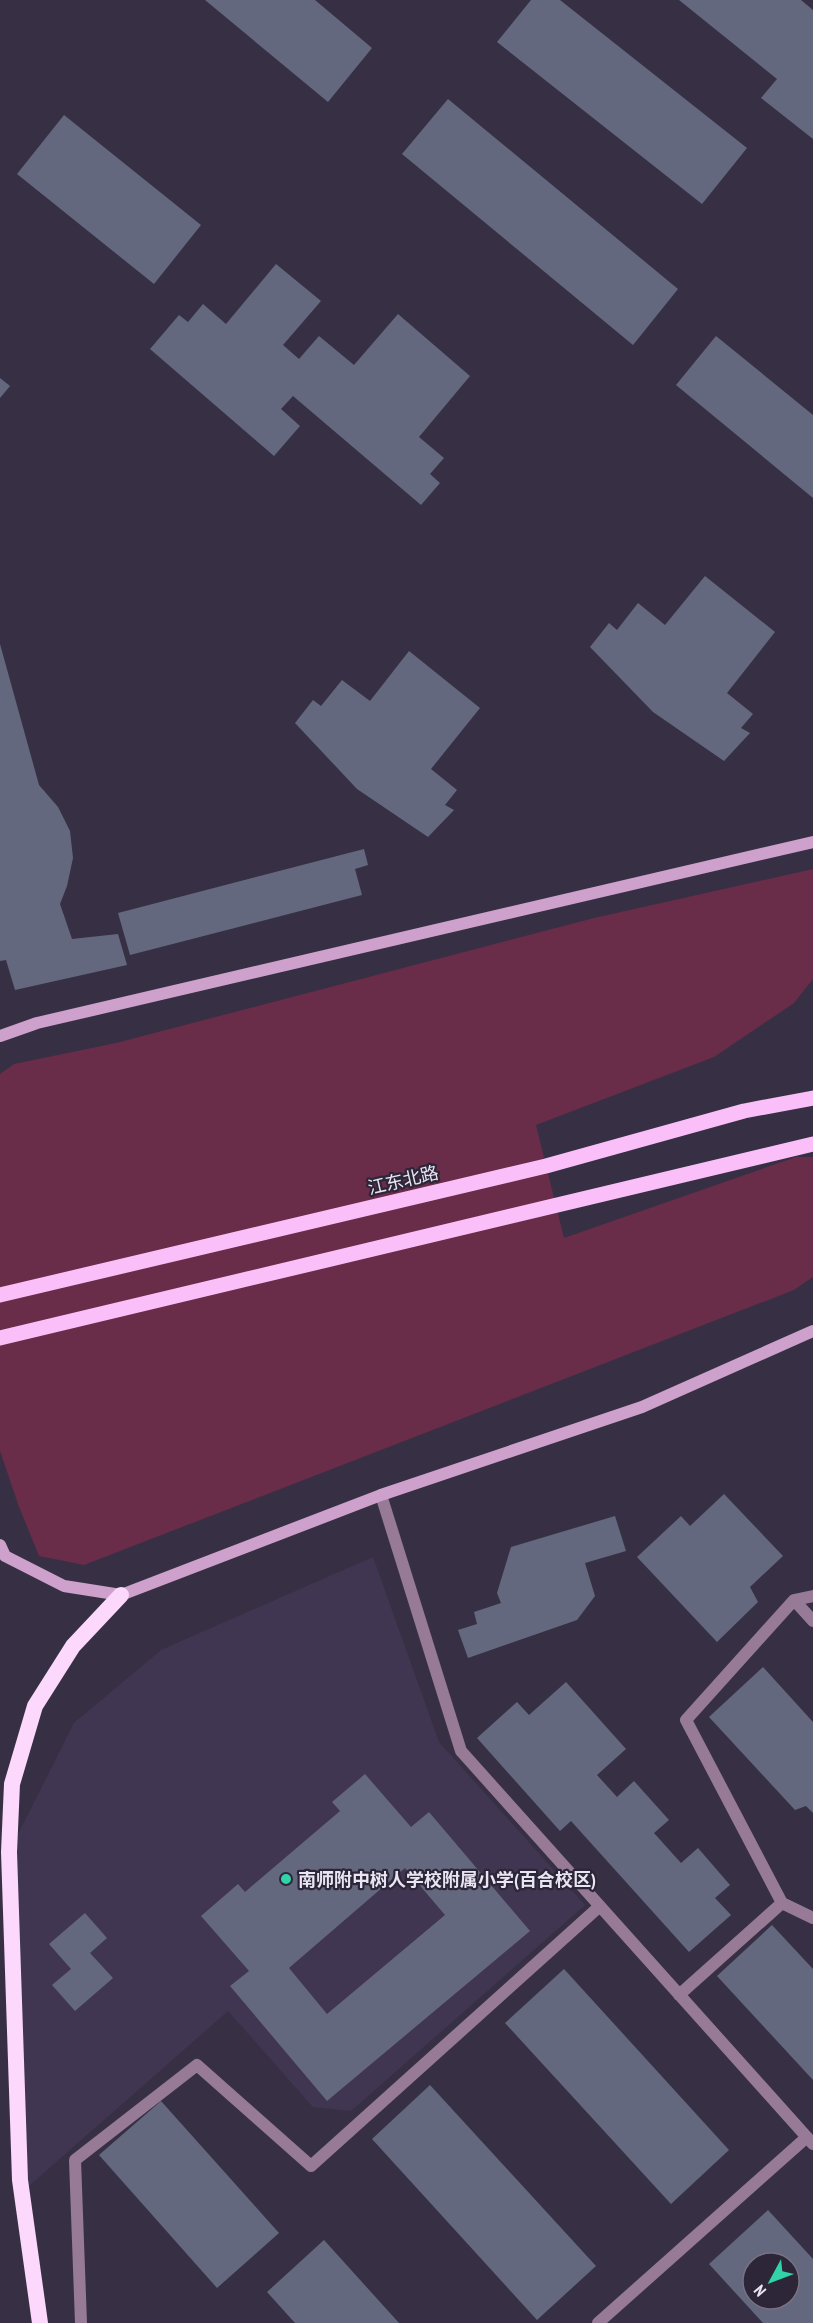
<svg xmlns="http://www.w3.org/2000/svg" width="813" height="2323" font-family="'PT Sans Narrow','Noto Sans SC',sans-serif">
<style>
.built{fill:#403651}
.green{fill:#692c49}
.building{fill:#63687f;fill-rule:evenodd}
.lines{fill:none;stroke-linecap:round;stroke-linejoin:round}
.minor{stroke:#967a96;stroke-width:12}
.secondary{stroke:#cea1cd;stroke-width:12}
.primary{stroke:#fabff9;stroke-width:15}
.trunk{stroke:#fcd8fc;stroke-width:16}
.poi-dot{fill:#31d4a9;stroke:#2d2639;stroke-width:2}
.labels{text-anchor:middle;dominant-baseline:central;stroke-width:4.5;stroke-linejoin:round;paint-order:stroke}
.street-label{font-size:18px;fill:#e9e5f2;stroke:#2d2639}
.poi-label{font-size:18px;font-weight:bold;fill:#e9e5f2;stroke:#2d2639;text-anchor:start}
</style>
<rect width="100%" height="100%" fill="#373044"/>
<path class="built" d="M373,1557L439,1742L585,1905L351,2111L313,2107L228,2011L21,2193L9,1852L74,1723L161,1650Z"/>
<path class="green" d="M813,869V979L794,1003L714,1057L536,1125L564,1238L796,1157H813V1277L794,1290L84,1565L39,1556L18,1504L0,1451V1074L14,1064L116,1043L594,918Z"/>
<path class="building" d="M205,0H315L372,48L328,102Z
M531,0H560L747,148L702,204L497,42Z
M679,0H801L813,10V139L761,98L777,79Z
M448,99L678,289L633,345L402,154Z
M64,115L201,225L154,284L17,174Z
M276,264L321,301L283,345L299,359L319,336L354,365L398,314L470,376L419,437L444,458L430,474L440,483L421,505L293,396L281,409L300,426L274,456L150,349L179,315L188,322L203,304L226,324Z
M716,336L813,415V498L676,385Z
M0,378L10,386L0,398Z
M705,576L775,632L727,693L753,714L741,728L750,733L724,761L653,712L590,647L609,623L617,630L638,603L665,625Z
M0,644L39,785L58,807L70,831L73,858L67,886L60,904L72,939L118,934L127,965L15,990L6,960L0,961Z
M409,651L480,708L431,769L457,790L445,805L454,810L428,837L357,789L295,723L313,700L321,706L342,680L370,701Z
M364,849L368,865L355,869L362,895L130,955L118,913Z
M724,1494L783,1556L750,1587L758,1602L717,1642L637,1557L681,1516L690,1526Z
M615,1516L626,1551L585,1563L595,1596L577,1620L468,1658L458,1630L477,1624L474,1612L501,1603L497,1593L511,1547Z
M763,1667L813,1722V1813L806,1806L795,1810L709,1717Z
M566,1682L626,1749L597,1775L617,1797L634,1781L669,1820L654,1833L681,1863L698,1848L730,1885L715,1898L731,1915L689,1952L571,1821L560,1831L477,1738L517,1702L529,1715Z
M365,1774L411,1827L429,1812L530,1931L327,2101L230,1986L249,1971L201,1916L238,1884L245,1892L340,1811L332,1802ZM405,1868L445,1915L327,2014L289,1968Z
M85,1913L107,1938L90,1953L113,1978L75,2011L52,1985L71,1969L49,1944Z
M772,1925L813,1969V2080L717,1976Z
M564,1969L729,2150L671,2204L505,2023Z
M430,2085L596,2266L537,2320L372,2139Z
M161,2101L279,2233L217,2288L99,2155Z
M768,2210L813,2259V2323H763L709,2264ZM753,2263H789V2299H753Z
M324,2240L399,2323H295L267,2292Z"/>
<g class="lines">
<path class="minor" d="M381,1495L461,1751L813,2144
M794,1600L813,1621
M782,1903L686,1720L794,1600L813,1596
M679,1995L782,1903L813,1918
M81,2323L75,2160L197,2065L311,2166L600,1906
M598,2323L807,2137"/>
<path class="secondary" d="M0,1036L37,1023L813,842
M0,1545L5,1556L64,1586L121,1595L381,1495L642,1407L813,1331"/>
<path class="primary" d="M0,1295L546,1166L744,1111L813,1098
M0,1338L813,1144"/>
<path class="trunk" d="M40,2323L20,2180L9,1852L12,1784L35,1706L73,1646L121,1595"/>
</g>
<circle class="poi-dot" cx="286" cy="1879" r="6"/>
<g class="labels">
<g class="street-label">
<text transform="translate(403 1180) rotate(-13)">江东北路</text>
</g>
<g class="poi-label">
<text x="298" y="1879">南师附中树人学校附属小学(百合校区)</text>
</g>
</g>
<g transform="translate(771 2281) rotate(229)"><circle r="28" fill="#2d2639" stroke="#787283" stroke-width="1.5"/>
<path d="M0-4.5L10 22L0 15L-10 22Z" fill="#31d4a9"/>
<text y="-9" font-size="16" font-weight="bold" text-anchor="middle" fill="#e9e5f2">N</text>
</g>
</svg>
